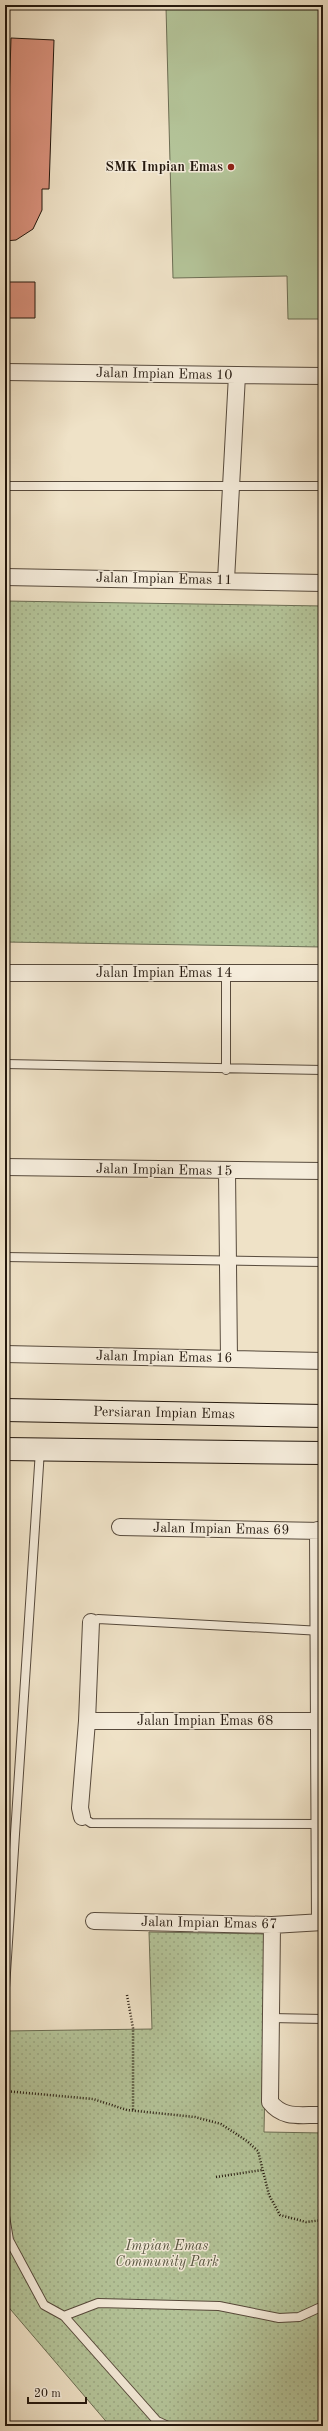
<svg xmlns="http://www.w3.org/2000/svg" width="328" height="2431" font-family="'Old Standard TT',serif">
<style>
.green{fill:#b4c499;stroke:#6c6e54}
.park{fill:url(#park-dots);stroke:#6c6e54}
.building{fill:#d8907b;stroke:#24180e}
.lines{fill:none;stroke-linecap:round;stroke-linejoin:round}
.lane-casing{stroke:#574a3c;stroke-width:10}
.street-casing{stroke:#574a3c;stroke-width:18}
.secondary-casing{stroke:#24180e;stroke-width:24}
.path{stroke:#24180e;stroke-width:2.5;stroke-dasharray:1 2;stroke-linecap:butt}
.lane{stroke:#f5ecdb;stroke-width:8}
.street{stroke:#f5ecdb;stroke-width:16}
.secondary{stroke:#f5ecdb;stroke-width:22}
.poi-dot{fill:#8f2418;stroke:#f5ecdb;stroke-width:1.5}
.labels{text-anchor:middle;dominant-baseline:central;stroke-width:3;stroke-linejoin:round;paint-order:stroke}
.poi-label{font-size:14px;font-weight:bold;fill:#24180e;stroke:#f5ecdb;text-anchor:end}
.street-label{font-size:14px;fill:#24180e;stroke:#f5ecdb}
.park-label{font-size:14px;font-style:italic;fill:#56543f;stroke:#f5ecdb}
</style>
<defs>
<pattern id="park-dots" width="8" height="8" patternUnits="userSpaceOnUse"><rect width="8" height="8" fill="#b4c499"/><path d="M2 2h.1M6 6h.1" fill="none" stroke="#9ba883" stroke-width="1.8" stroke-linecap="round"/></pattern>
</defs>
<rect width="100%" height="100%" fill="#efe2c7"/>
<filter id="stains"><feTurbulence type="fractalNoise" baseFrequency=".005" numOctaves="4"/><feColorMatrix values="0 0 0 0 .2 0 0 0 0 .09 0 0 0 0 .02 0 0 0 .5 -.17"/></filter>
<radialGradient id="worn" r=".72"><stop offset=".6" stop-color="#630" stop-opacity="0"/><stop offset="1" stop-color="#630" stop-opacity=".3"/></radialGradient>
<path class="green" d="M323,5V319H288L287,276L173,278L166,7Z"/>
<path class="park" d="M5,601L323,606V947L5,942Z
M149,1932L268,1934L264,2132L323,2133V2426H110L5,2303V2031L152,2029Z"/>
<path class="building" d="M11,38L54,40L49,189H42V210L33,229L16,240L5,241V169L7,168Z
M5,282H35V318H5Z"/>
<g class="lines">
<g class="lane-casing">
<path id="lane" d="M5,486H323
M5,1064L323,1070
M226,1070V973
M5,1257L323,1262
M91,1622L98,1619L322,1631
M82,1817L91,1823L322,1824
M5,1988L40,1450
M271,2018L323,2019
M5,2216L9,2240L44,2305L64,2316L157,2421L168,2426
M64,2316L98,2303L219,2306L279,2318L299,2317L323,2306"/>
</g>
<g class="street-casing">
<path id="street" d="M5,372L323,376
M5,577L323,583
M226,580L237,375
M5,973H323
M5,1167L323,1171
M227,1171L229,1359
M5,1354L323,1361
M120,1527L323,1531
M318,1530L320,1922
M87,1721H323
M82,1817L80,1808L87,1721L91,1622
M94,1921L272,1925L323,1922
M272,1925L270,2102C284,2120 302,2114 323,2115"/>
</g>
<g class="secondary-casing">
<path id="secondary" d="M5,1410L323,1416
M5,1449L323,1453"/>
</g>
<path class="path" d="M127,1995L133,2028V2111
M5,2091L93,2099L127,2110L195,2117L221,2124L247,2141L258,2151L269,2195L280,2215L306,2222L323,2220
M216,2177L262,2170"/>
<use href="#lane" class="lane"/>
<use href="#street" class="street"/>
<use href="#secondary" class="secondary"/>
</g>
<circle class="poi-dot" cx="231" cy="167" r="4"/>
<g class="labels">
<g class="poi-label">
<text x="223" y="167">SMK Impian Emas</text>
</g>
<g class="street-label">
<text transform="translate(164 374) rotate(1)">Jalan Impian Emas 10</text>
<text transform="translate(164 579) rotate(1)">Jalan Impian Emas 11</text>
<text x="164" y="973">Jalan Impian Emas 14</text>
<text transform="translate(164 1170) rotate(1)">Jalan Impian Emas 15</text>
<text transform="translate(164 1357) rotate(1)">Jalan Impian Emas 16</text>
<text transform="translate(164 1413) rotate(1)">Persiaran Impian Emas</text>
<text transform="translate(221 1529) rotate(1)">Jalan Impian Emas 69</text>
<text x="205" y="1721">Jalan Impian Emas 68</text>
<text transform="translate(209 1923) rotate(1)">Jalan Impian Emas 67</text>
</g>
<g class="park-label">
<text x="167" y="2246">Impian Emas<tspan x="167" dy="16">Community Park</tspan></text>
</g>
</g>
<rect width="328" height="2431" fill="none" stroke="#efe2c7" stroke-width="20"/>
<rect x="6" y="6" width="316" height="2419" fill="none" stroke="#24180e" stroke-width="2"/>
<rect x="10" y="10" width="308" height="2411" fill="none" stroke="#24180e"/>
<path d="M28 2397v6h58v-6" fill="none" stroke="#24180e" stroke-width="2"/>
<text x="34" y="2397" font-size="12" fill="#24180e" stroke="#f5ecdb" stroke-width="3" paint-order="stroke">20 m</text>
<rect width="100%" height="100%" filter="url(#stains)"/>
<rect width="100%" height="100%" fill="url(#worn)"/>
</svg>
